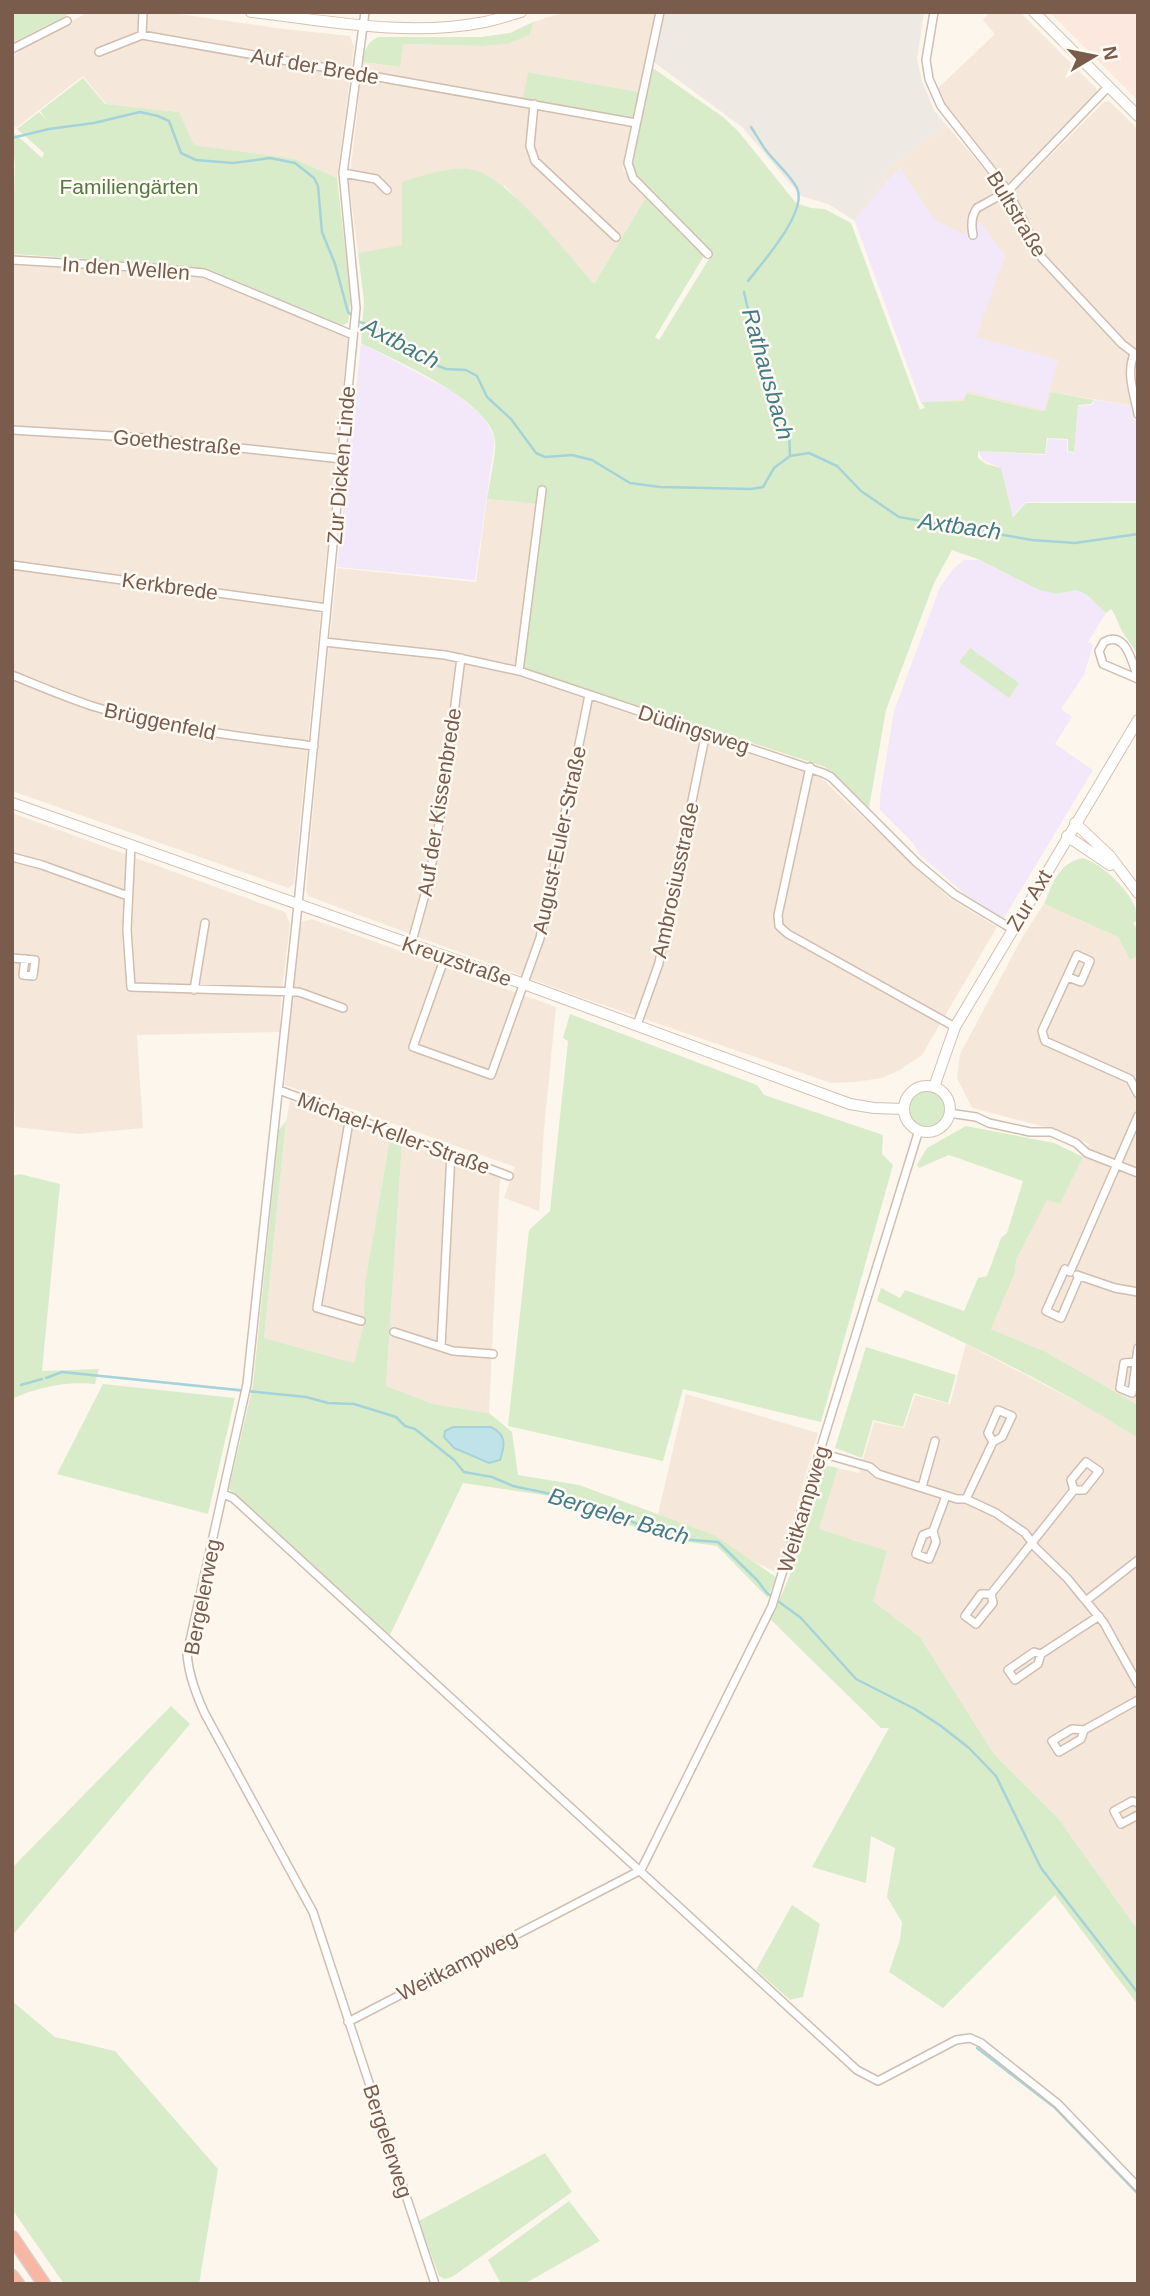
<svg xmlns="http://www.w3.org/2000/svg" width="1150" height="2296" font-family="Arial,sans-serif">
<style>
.residential{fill:#f5e8da}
.commercial{fill:#fde8e0}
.industrial{fill:#efe9e4}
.education{fill:#f3e8fa}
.green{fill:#d8ecc9;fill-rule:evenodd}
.water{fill:#bfe3e8;stroke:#a5d3da;stroke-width:2}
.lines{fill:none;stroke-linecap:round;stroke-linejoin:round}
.stream{stroke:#a5d3da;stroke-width:2.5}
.street-casing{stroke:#d1beb0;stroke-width:10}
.secondary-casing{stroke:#d6c0b0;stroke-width:12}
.highway-casing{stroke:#dad1cd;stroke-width:15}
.street{stroke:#fff;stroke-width:7}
.secondary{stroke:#fff;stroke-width:10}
.highway{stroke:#f7b7a3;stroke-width:12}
.labels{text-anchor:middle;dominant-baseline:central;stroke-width:5;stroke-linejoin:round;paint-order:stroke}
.street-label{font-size:21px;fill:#7a5c4d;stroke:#fffaf3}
.park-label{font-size:21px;fill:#537a41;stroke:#fffaf3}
.water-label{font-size:23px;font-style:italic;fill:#437c86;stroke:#fffaf3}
</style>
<rect width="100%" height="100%" fill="#fdf6ec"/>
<path class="residential" d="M88,12H165L284,29L350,36L354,47L337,178L295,159L193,145L179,112L106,104L83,76L16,128L12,124V57L22,49Z
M565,12H656L639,92L528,72L524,98L634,118L623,170L646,197L594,284L505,186L402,245L358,253L349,183L363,62L399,67L402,44L483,46L508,44L530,35L533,22Z
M990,12H1020L1096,88L1097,93L1009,185L944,104L937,89L995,34L983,20Z
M1109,101L1138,129V353L1125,342L1045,256L1014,192L1104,102Z
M946,125L1004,192L1038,260L1120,348L1130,355L1127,364V375L1134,406L1051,392L1045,411H1041L968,393L964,401L921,402L855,221L891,167Z
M12,265L151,272L204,278L348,337L294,884L288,888L12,791Z
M487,499L537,504L514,675L821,778L949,898L997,927L922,1055L900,1070L882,1078L855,1082L831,1083L577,996L308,896L306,891L319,741L337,568L476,582Z
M12,813L285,912L290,924L281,997L280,1032L137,1035L143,1128L79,1134L15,1127L12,1062Z
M1044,904L1118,937L1130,960L1138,956V1405L1046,1352L991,1329L1015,1273L1016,1260L1047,1199L1060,1204L1089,1144L1060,1131L972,1108L957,1078L960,1054L1023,936Z
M312,919L556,1007L544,1129L539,1211L504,1198L515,1167L285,1085L291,1000L301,922Z
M290,1101L390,1138L365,1283L363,1327L354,1363L264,1338L286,1121Z
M402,1143L500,1177L489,1413L433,1404L386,1386Z
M966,1344L1102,1415L1138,1438V1930L1058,1818L994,1754L920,1637L873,1601L819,1529L838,1468L859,1473L874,1422L904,1428L915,1395L950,1404Z
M686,1394L818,1433L777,1573L658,1514Z"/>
<path class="commercial" d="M1049,12H1138V101Z"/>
<path class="industrial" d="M664,12H924L917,59L922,81L934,110L946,125L891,167L855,221L828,204L801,196L742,127L651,60Z"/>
<path class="education" d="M900,168L934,219L963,234L980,222L1005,256L976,337L1058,360L1044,410L967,391L963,399L921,403L855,221L886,181Z
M361,343L453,392L484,417L495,439L475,580L337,567Z
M1095,400L1133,406L1138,429V501L1026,502L1013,516L1001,468L983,460L978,451L1045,455L1048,439L1067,440V452L1074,453L1078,406L1092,405Z
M964,560H980L1039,590L1057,594L1076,590L1087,595L1106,613L1088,642L1093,645L1084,675L1061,709L1072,717L1055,744L1093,770L1004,918L966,895L919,854L913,843L880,810V796L894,711L940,587L954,568Z"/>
<path class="green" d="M12,12H73L12,43Z
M533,22L530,35L508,44L483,46L403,44L400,67L363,62C365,50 366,43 378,37H481L510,33Z
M650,66L723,117L738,131L796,203L811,208L825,209L851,223L920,410L925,408L921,402L964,401L967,393L1041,411H1045L1051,392L1094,400L1091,404L1078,405L1074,452L1068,451V439L1047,438L1045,454L978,451V458L986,464L1001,468L1013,517L1026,503H1138V657C1134,648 1131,644 1125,636C1119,628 1118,618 1111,609L1106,613L1087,595L1076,590L1057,594L1039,590L980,560L952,550L934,583L886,710L869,808L825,767L523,668L546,497L537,504L487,499C489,485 497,451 495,439C489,400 394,360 361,343L364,301L358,253L402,245V182C421,176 458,164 477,171C514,184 566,253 594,284L646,197L704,256L655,337L659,340L712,254L636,176L631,162Z
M528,72L639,92L634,118L523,98Z
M83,78L105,104L179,112L194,145L295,159L337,178L351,299L348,323L342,325L290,306L205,269L152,263L12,254L15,165L12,131L42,158L44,153L17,129L39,112L47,120L40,111Z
M970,648L1019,683L1009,698L959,662Z
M1082,858C1103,863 1138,897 1138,920L1133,923L1138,931V956L1130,960L1118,937L1044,904C1053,883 1058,864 1082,858Z
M570,1014L757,1085L764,1095L883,1135L882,1154L893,1165L821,1422L683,1389L663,1461L508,1426L529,1230L550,1211L568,1041L563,1038Z
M909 1108a18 18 0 1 1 36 0a18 18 0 1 1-36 0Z
M286,1121L264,1338L354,1363L363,1327L365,1283L390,1138L402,1143L386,1386L433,1404L489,1413L512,1432L518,1475L579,1485L714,1535L776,1577L768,1598L717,1546L659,1538L616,1519L557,1497L463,1483L390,1635L229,1489L253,1385L279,1130ZM481,1427L489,1463L454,1448L469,1428Z
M966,1126L1054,1143L1083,1157L1060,1204L1047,1200L1016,1260L1015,1273L991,1329L1046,1352L1138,1405V1438C1055,1385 965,1343 877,1301L881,1288L900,1298L905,1290L964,1311L978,1278L987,1276L1001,1238L1007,1233L1023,1181L949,1155L919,1168L917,1165L927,1148Z
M20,1174L60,1184L42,1371L99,1369L95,1384C68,1381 37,1387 12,1399V1176Z
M866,1347L956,1375L948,1403L914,1393L903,1427L873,1420L862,1458L835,1448Z
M103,1384L235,1398L208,1514L57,1474Z
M829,1466L838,1468L819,1529L887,1551L873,1601L920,1637L994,1754L1058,1818L1138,1930V2005L1055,1895L943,2008L889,1972L900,1940L902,1922L887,1897L895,1848L871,1836L866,1883L812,1867L889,1728H881L771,1620L790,1575L820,1469Z
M171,1706L190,1724L12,1936V1868Z
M792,1905L820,1924L803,1997L790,2000L756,1970Z
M12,2001L55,2037L115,2051L218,2169L199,2284H64L12,2209Z
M545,2153L572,2192L452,2277L445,2279L439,2276L419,2221Z
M569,2201L600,2241L524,2284H501L488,2260Z"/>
<path class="water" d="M453,1427H491C507,1435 505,1445 500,1460L489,1463L454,1448L444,1437L445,1431Z"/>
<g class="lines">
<path class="stream" d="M12,138L49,129L94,123L140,112L158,116L169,121L181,153L196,160L233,163L270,158L295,163L314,178L318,186L322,232L335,264L348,312L360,322L396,335L411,353L428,362L446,369L466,370L477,376L487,397L511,419L536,453L545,457L572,455L592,460L630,483L660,487L751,489L763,487L774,468L790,456L809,453L837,466L861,491L899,517L1032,540L1075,543L1138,534
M748,281C762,263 808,212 797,188C791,176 778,165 769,154C762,146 757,136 751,127
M744,292L753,331L789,433L790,456
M46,1378L62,1372L306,1397L328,1403L354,1404L396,1417L405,1426L415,1429L454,1460L464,1472L492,1477L513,1486L551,1494L601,1508L653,1531L678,1539L718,1542L757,1580L767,1593L801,1618L856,1679L915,1709L941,1726L969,1748L996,1776L1041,1868L1138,1993
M21,1385L42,1379
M12,1386H13
M977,2048L1054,2107L1138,2194"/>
<g class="street-casing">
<path id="street" d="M365,12L343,173L356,308L298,905L247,1384L187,1654C189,1676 196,1694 205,1714L313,1912L435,2284
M660,12L628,163L633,178L708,254
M934,12L926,60L929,79L941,106L1008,191L1042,258L1122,344L1138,356
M142,35L143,12
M12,49L67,21
M99,52L142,35L636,123
M534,104L530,146L535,161L616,237
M343,173L376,179L387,190
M973,235C971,225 971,216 977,208L1008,191L1108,87
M12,260L152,268L204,273L353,335
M1134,354C1126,374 1134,393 1138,414
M12,430L146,438L342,459
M12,565L327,608
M324,642L445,655L519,671L823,773L831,777L917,863L954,894L1012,929
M519,671L542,490
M12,675C39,686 65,697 92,706C164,729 239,736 314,746
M1138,678C1132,662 1126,630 1104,642L1099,651L1103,664L1138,679
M810,767L778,915L779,926L788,934L955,1027
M131,845L127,930L131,987L299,992L343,1008
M12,857L42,865L128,896
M411,945L429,880L442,806L461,658
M445,957L413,1047L491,1075L540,938L589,695
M12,958L35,960L33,976L23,975L25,959
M1068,977L1081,982L1090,961L1077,955L1042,1031L1045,1041L1130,1079L1138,1094
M194,990L205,923
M637,1025L659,963L706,732
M279,1090L509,1176
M949,1113L976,1117L989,1123L1030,1132H1051L1076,1143L1087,1153L1138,1173
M350,1116L317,1308L361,1321
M1077,1275L1115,1288L1138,1292
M1079,1276L1061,1318L1046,1311L1065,1269L1070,1272L1138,1116
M394,1332L453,1351L493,1354
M441,1347L451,1153
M1136,1362L1124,1363L1120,1388L1132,1393L1138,1348
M821,1453L870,1467L878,1474L957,1499H966L996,1513L1025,1533L1036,1548L1067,1578L1104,1623L1138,1684
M922,1487L935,1441
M223,1494L233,1498L857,2070L878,2081L956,2040L970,2038L981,2043L1058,2104L1138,2187
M966,1499L993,1442L1002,1437L1012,1416L998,1410L988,1433L993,1442
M933,1531L923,1535L916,1554L929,1559L936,1542L933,1531L946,1496
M991,1594H981L965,1616L976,1624L993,1603L991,1594L1074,1490H1084L1099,1471L1086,1462L1071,1480L1074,1490
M1087,1600L1138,1560
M1041,1654L1034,1652L1008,1670L1015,1680L1038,1664L1041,1654L1099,1616
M1084,1730L1072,1729L1052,1741L1059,1752L1081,1739L1084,1730L1138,1700
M1138,1803L1132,1801L1114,1811L1121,1824L1138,1815
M348,2022L641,1870L772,1606L919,1130"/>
</g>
<g class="secondary-casing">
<path id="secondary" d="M251,12C324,20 405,37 479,23C493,21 507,16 521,12
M1034,12L1138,116
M12,803L524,984L850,1104L874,1108L904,1109
M1075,823L1110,856L1138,893
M1067,836L1110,865
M904 1109a23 23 0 1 1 46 0a23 23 0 1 1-46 0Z
M934,1087L955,1027L1138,720"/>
</g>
<g class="highway-casing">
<path id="highway" d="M12,2237L44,2284
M12,2276L18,2284"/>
</g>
<use href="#street" class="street"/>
<use href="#secondary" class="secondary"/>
<use href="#highway" class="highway"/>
</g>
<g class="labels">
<g class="street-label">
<text transform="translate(315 66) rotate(10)">Auf der Brede</text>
<text transform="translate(1017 214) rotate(59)">Bultstraße</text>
<text transform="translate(126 268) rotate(4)">In den Wellen</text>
<text transform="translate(177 442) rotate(5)">Goethestraße</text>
<text transform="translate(341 465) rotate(-85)">Zur Dicken Linde</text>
<text transform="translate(170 586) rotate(8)">Kerkbrede</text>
<text transform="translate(160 721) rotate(12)">Brüggenfeld</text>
<text transform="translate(694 729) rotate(18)">Düdingsweg</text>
<text transform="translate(439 802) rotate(-81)">Auf der Kissenbrede</text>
<text transform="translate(559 840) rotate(-78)">August-Euler-Straße</text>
<text transform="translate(675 880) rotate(-78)">Ambrosiusstraße</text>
<text transform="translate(1029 900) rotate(-59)">Zur Axt</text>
<text transform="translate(457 961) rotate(19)">Kreuzstraße</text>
<text transform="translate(394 1133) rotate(20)">Michael-Keller-Straße</text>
<text transform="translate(803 1509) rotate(-73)">Weitkampweg</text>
<text transform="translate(202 1597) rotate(-79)">Bergelerweg</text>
<text transform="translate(457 1965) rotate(-27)">Weitkampweg</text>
<text transform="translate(388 2141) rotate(72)">Bergelerweg</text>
</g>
<g class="park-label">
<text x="129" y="186">Familiengärten</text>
</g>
<g class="water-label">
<text transform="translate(401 343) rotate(28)">Axtbach</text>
<text transform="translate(768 374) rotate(74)">Rathausbach</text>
<text transform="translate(960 526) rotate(8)">Axtbach</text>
<text transform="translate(619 1516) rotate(17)">Bergeler Bach</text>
</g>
</g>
<rect width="1150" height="2296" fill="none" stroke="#7a5c4d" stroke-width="28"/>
<g transform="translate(1094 56) rotate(80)" stroke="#fffaf3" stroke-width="5" paint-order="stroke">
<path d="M0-5L12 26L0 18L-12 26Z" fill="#7a5c4d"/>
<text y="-10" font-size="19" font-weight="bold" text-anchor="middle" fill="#7a5c4d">N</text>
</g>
</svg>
